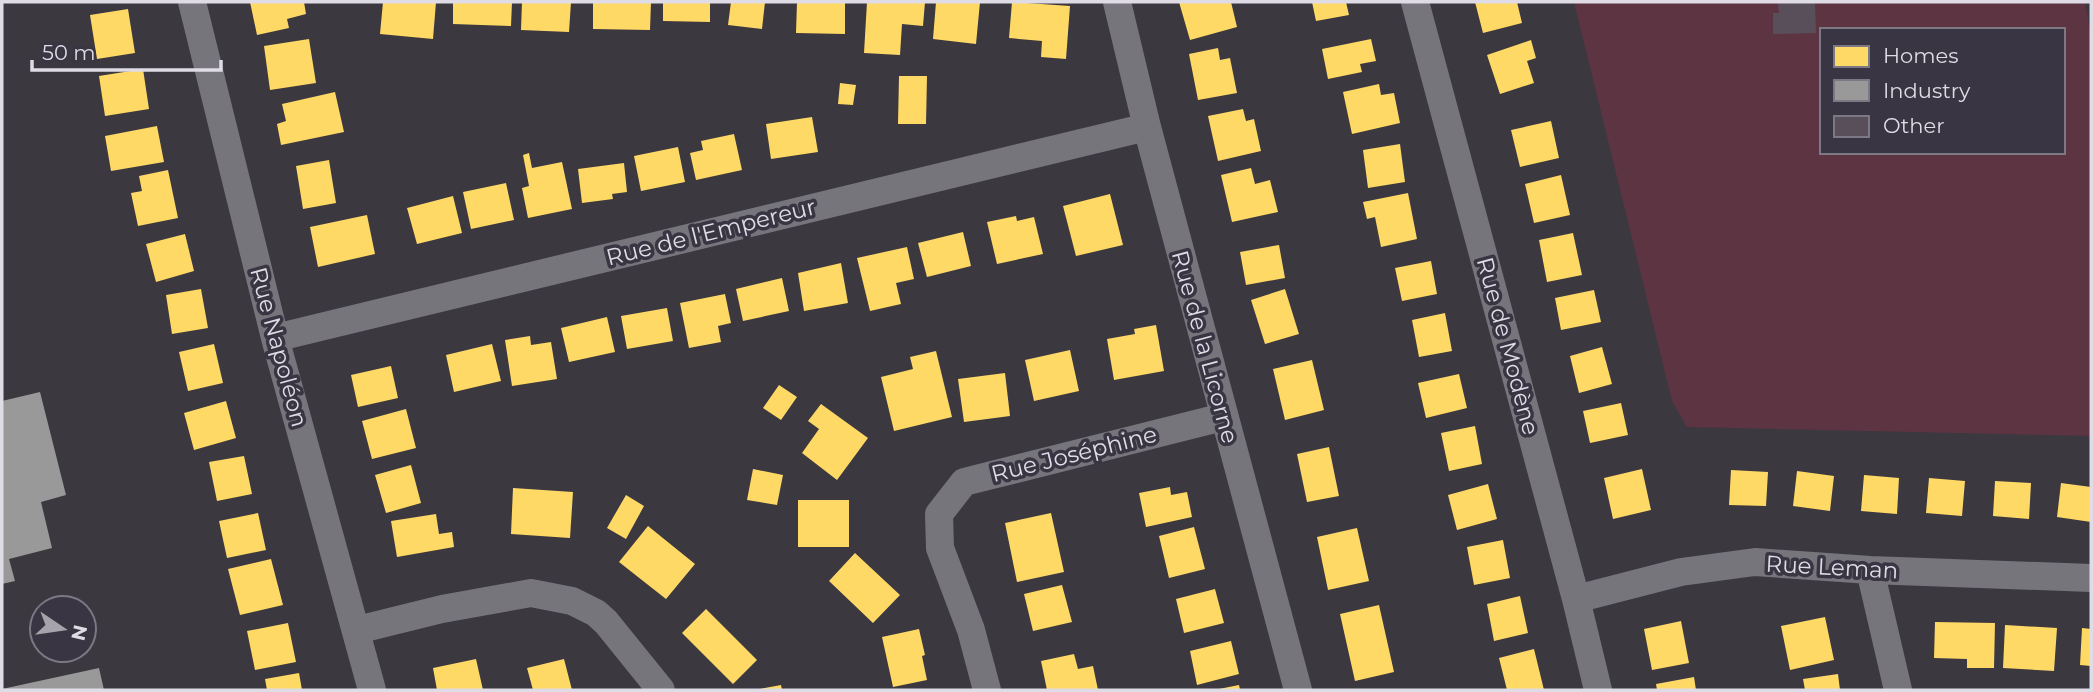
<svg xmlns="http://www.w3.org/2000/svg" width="2093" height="692" font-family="Montserrat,sans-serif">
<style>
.green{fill:#5c3442;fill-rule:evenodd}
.homes{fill:#ffd966}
.industry{fill:#999}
.building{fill:#594f5a}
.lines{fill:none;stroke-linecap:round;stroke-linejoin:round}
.street{stroke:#77757c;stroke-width:28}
.labels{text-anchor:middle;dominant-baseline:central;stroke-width:7;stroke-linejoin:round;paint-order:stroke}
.street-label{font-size:23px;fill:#dfdce5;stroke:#3a3543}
</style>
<rect width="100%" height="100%" fill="#3b3840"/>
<path class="green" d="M1574,2H2085L2091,36V436L1687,427L1672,401ZM1822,30H2063V152H1822Z"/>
<path class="homes" d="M250,2H304L306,14L287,19L289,28L257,35Z
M383,2H436L433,39L380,34Z
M453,2H512L511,26L453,24Z
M522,2H571L569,32L521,30Z
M593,2H651L650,30L593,29Z
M663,2H710V22L663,21Z
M731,2H765L762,29L728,25Z
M797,2H845V34L796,33Z
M867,2H925L923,26L902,24L900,55L864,53Z
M936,2H980L976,44L933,39Z
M1012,2L1070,6L1066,59L1041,57L1042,41L1009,38Z
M1179,2H1231L1237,27L1190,40Z
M1312,2H1346L1349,15L1316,21Z
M1475,2H1517L1522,23L1483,33Z
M128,9L135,53L97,59L90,15Z
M309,39L316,83L270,90L264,46Z
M1371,39L1376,61L1360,64L1362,72L1328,79L1322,49Z
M1531,40L1536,58L1527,61L1534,83L1500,94L1487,55Z
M1218,48L1220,60L1230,58L1237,93L1198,100L1189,54Z
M143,69L149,109L105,116L99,76Z
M899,76H927L926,124H898Z
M840,83L856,85L853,105L838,104Z
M1379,84L1381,95L1394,93L1400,123L1352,134L1343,92Z
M335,92L344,132L281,145L277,124L286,121L282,104Z
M1243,109L1246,121L1254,119L1261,151L1218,161L1208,116Z
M812,117L818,152L771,159L766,124Z
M1551,121L1559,158L1520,167L1511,130Z
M157,126L164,162L111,171L105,136Z
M734,134L742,170L696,180L690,153L703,150L701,141Z
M1400,144L1405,182L1368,188L1363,150Z
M678,147L685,182L641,191L634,156Z
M529,153L532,168L562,162L572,209L528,218L522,188L529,186L523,155Z
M329,160L336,203L303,209L296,166Z
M624,163L627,192L612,194L613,199L582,203L578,169Z
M1251,168L1255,184L1270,180L1278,212L1232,222L1221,175Z
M168,170L178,218L138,226L131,193L142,191L139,176Z
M1561,175L1570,215L1534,223L1525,184Z
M506,183L514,220L471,229L463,192Z
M1408,193L1417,239L1381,247L1375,217L1367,219L1363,202Z
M1110,194L1123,245L1076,256L1063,206Z
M453,196L462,233L417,244L407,208Z
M367,215L375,254L318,267L310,227Z
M1016,216L1017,221L1034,217L1043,254L997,264L987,222Z
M963,232L971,266L927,277L918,243Z
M1573,233L1582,275L1547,282L1539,240Z
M185,234L194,271L156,282L146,244Z
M1279,245L1285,278L1246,285L1240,252Z
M907,247L914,279L896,283L901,304L870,311L857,258Z
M1431,261L1437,294L1402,301L1395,268Z
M841,263L848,303L804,311L798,273Z
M782,278L789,311L743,321L736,289Z
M201,289L208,328L172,334L166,295Z
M1285,289L1299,334L1265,344L1251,300Z
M1594,290L1601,322L1561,330L1555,298Z
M725,294L731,323L718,326L721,342L689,348L680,303Z
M667,308L673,341L627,349L621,316Z
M1445,313L1452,351L1419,357L1412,320Z
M607,317L615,352L569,362L561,328Z
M1156,325L1164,371L1114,380L1107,339L1135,334L1134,329Z
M530,336L531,345L551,342L557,379L512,386L505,340Z
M214,344L223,383L188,391L179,352Z
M492,344L501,381L454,392L446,355Z
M1602,347L1612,384L1579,393L1570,356Z
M1070,350L1079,391L1034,401L1025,360Z
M936,351L952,417L894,431L881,377L913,369L910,357Z
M1312,360L1324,410L1285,420L1273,369Z
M391,366L398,398L358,407L351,375Z
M1005,373L1010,416L964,422L958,379Z
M1459,374L1467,408L1426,418L1418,383Z
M779,385L797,397L781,420L763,408Z
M226,401L236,438L194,450L184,413Z
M1621,403L1628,435L1590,443L1583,411Z
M821,404L868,438L837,480L802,453L819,429L808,421Z
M406,409L416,448L372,459L362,421Z
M1475,426L1482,464L1449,471L1441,433Z
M1329,447L1339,496L1307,502L1297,454Z
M244,456L252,494L217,501L209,462Z
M411,465L421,503L386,513L375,475Z
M753,469L783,475L777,505L747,500Z
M1642,469L1651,510L1613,519L1604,478Z
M1731,470L1768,472L1766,506L1729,505Z
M1797,471L1834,476L1830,511L1793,506Z
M1864,475L1899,478L1897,514L1861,511Z
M1929,478L1965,481L1962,516L1926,513Z
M1995,481L2031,483L2029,519L1993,516Z
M2061,483L2091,487V522L2057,517Z
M1488,484L1497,519L1457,530L1448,495Z
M1170,487L1171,495L1187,492L1192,517L1146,527L1139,493Z
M513,488L573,492L570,538L511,534Z
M626,495L644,506L626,539L607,528Z
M798,500H849V547H798Z
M258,513L266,550L227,558L219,521Z
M1051,513L1064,572L1017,582L1005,523Z
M436,514L439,534L452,532L454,547L397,557L391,521Z
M648,526L695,564L666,599L619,562Z
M1194,527L1205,569L1169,578L1159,536Z
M1357,528L1369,581L1328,590L1317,537Z
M1503,540L1510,578L1474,585L1467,547Z
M855,553L900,595L873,623L829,581Z
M271,559L283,605L240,615L228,569Z
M1062,585L1072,622L1033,631L1024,594Z
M1215,589L1224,623L1184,633L1176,599Z
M1520,596L1528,633L1494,641L1487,604Z
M1379,605L1394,672L1355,681L1340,614Z
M706,609L757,660L733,684L682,633Z
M1825,617L1834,660L1790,670L1781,626Z
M1681,621L1689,663L1652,670L1644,629Z
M1935,622L1995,623L1994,668H1967V659L1934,658Z
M288,623L296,662L255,670L247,631Z
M2005,625L2057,628L2054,671L2003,668Z
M2082,628L2091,629V666L2080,665Z
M919,629L925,655L922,656L927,680L893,687L882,637Z
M1231,641L1239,674L1197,685L1190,651Z
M1534,649L1544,690H1507L1499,658Z
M1074,654L1078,669L1093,666L1098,690H1047L1041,661Z
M476,659L483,690H437L433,668Z
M564,659L572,690H533L527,668Z
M299,673L302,690H267L265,679Z
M1838,674L1840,690H1805L1803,679Z
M1694,677L1696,690H1657L1656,684Z
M781,685L782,690H760V689Z
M1239,685L1240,690H1219V689Z"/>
<path class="industry" d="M40,392L66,495L41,502L52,548L9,559L15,581L2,584V401Z
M99,668L104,690H2V689Z"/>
<path class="building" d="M1778,2H1815L1816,33L1773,34V13H1779Z"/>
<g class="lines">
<path class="street" d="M192,2L275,338L372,690
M1117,2L1147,127L1298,690
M1415,2L1576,599L1598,690
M275,338L1147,127
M1870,570L1898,690
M1576,599L1681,572L1755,562L1870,570L2091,578
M357,630L442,609L531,593L572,601L596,613L606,622L661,690
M987,690L971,630L940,548L939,514L964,482L1223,417"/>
</g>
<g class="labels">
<g class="street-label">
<text transform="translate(711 232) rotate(-14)">Rue de l'Empereur</text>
<text transform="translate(1508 346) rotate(75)">Rue de Modène</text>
<text transform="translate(279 347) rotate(75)">Rue Napoléon</text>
<text transform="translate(1205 347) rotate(75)">Rue de la Licorne</text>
<text transform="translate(1074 454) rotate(-14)">Rue Joséphine</text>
<text transform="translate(1832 567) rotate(3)">Rue Leman</text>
</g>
</g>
<rect width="2093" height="692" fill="none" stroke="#dfdce5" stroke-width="7"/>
<rect x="1820" y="28" width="245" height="126" fill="#3a3543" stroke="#7c7884" stroke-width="2"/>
<rect x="1834" y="46" width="35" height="21" fill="#ffd966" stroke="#7c7884" stroke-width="2"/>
<text x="1883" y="63" font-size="21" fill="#dfdce5">Homes</text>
<rect x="1834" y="80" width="35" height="21" fill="#999999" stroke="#7c7884" stroke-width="2"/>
<text x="1883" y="98" font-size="21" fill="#dfdce5">Industry</text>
<rect x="1834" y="116" width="35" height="21" fill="#594f5a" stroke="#7c7884" stroke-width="2"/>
<text x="1883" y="133" font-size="21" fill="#dfdce5">Other</text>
<g transform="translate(63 629) rotate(103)"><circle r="33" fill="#3a3543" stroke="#7c7884" stroke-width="2"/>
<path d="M0-5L12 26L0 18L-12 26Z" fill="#a6a3ab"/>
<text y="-10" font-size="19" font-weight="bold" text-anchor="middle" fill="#dfdce5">N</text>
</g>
<path d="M32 60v10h189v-10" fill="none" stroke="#dfdce5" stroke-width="3.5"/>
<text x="42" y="60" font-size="21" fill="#dfdce5" stroke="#3a3543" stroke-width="5" paint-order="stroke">50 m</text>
</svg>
